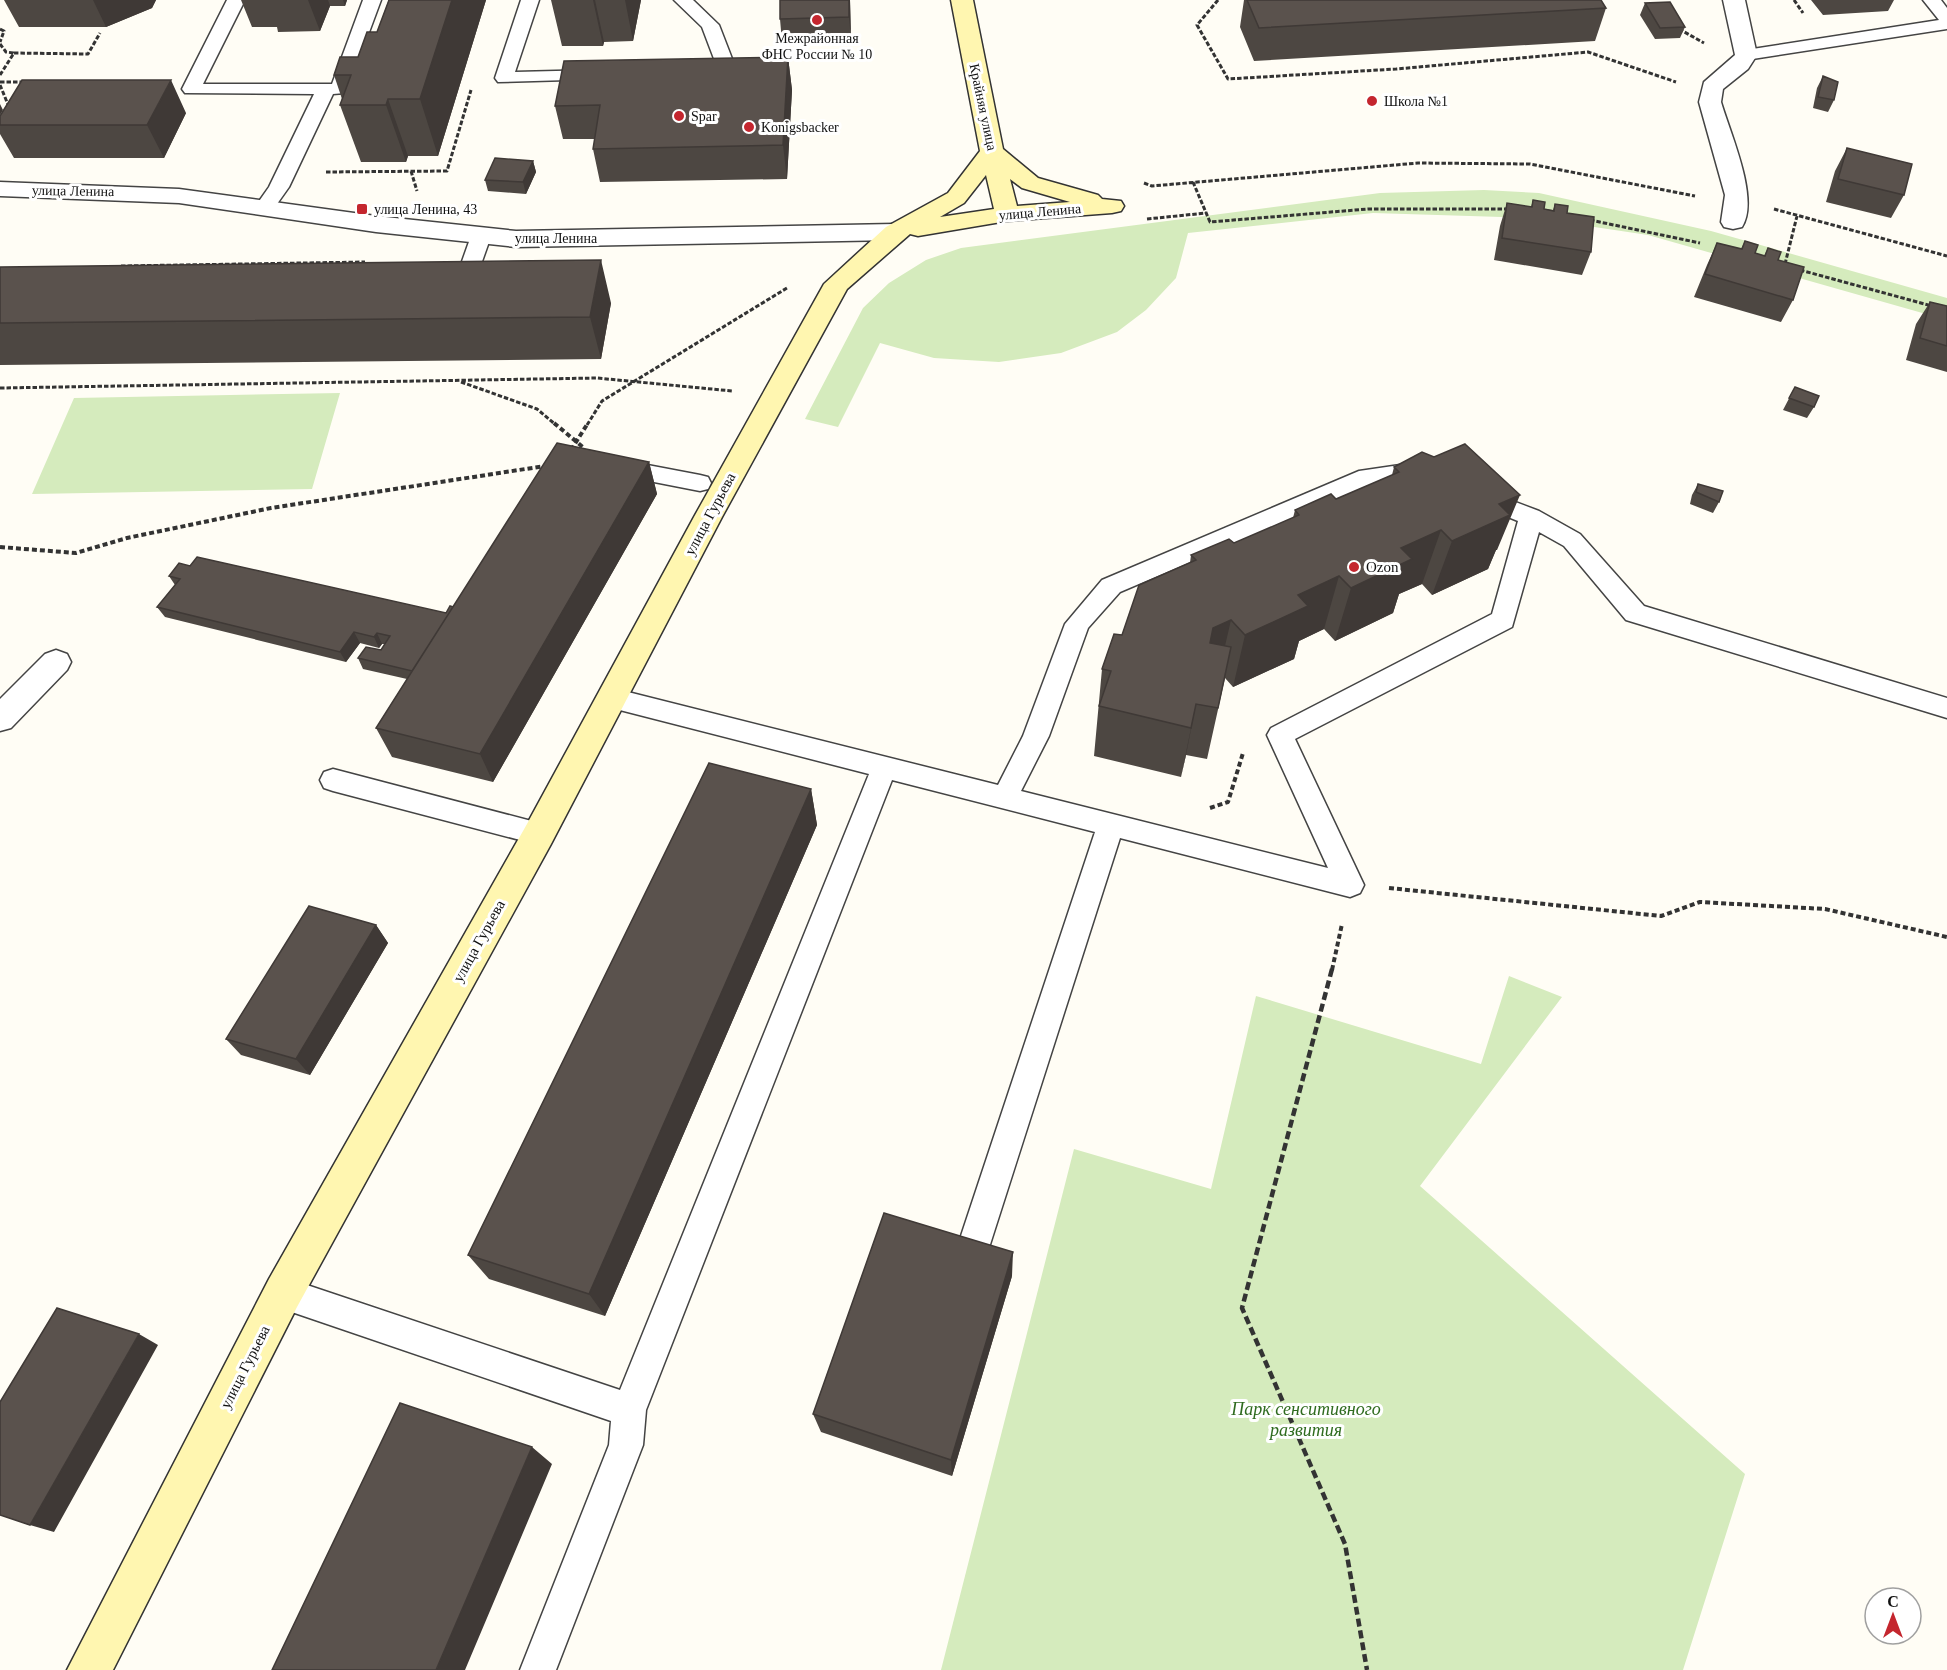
<svg xmlns="http://www.w3.org/2000/svg" width="1947" height="1670" font-family="Georgia,serif">
<style>
.green{fill:#d5ebbd}
.lines{fill:none;stroke-linecap:round;stroke-linejoin:round}
.service-casing{stroke:#444;stroke-width:3}
.minor-casing{stroke:#444;stroke-width:3}
.tertiary-casing{stroke:#444;stroke-width:3}
.secondary-casing{stroke:#333;stroke-width:3}
.path-far2{stroke:#333;stroke-width:3;stroke-dasharray:4.5 2;stroke-linecap:butt}
.path-far1{stroke:#333;stroke-width:4;stroke-dasharray:5 3;stroke-linecap:butt}
.path{stroke:#333;stroke-width:4.5;stroke-dasharray:8 4;stroke-linecap:butt}
.service{fill:#fff;fill-rule:evenodd}
.minor{fill:#fff;fill-rule:evenodd}
.tertiary{fill:#fff;fill-rule:evenodd}
.secondary{fill:#fff6b0;fill-rule:evenodd}
.wall{fill:#4d4742}
.shaded-wall{fill:#3f3936}
.building{fill:#5a524d;stroke:#3f3936;stroke-width:1.5}
.poi-dot{fill:#c4262e;stroke:#fff;stroke-width:2}
.labels{text-anchor:middle;dominant-baseline:central;stroke-width:6;stroke-linejoin:round;paint-order:stroke}
.far-poi-label{font-size:14px;fill:#111;stroke:#fff;text-anchor:start}
.far-street-label{font-size:14px;fill:#111;stroke:#fff}
.street-label{font-size:15px;fill:#111;stroke:#fff}
.poi-label{font-size:15px;fill:#111;stroke:#fff;text-anchor:start}
.near-park-label{font-size:18px;font-style:italic;fill:#2f6b1f;stroke:#fff}
</style>
<rect width="100%" height="100%" fill="#fffdf5"/>
<path class="green" d="M1484,190L1539,193L1711,231L1947,298V320L1648,235L1534,218L1373,213L1188,233L1176,278L1146,310L1117,332L1061,353L999,362L934,358L880,343L838,427L805,419L863,308L889,283L926,260L961,248L1380,193Z
M340,393L312,489L32,494L74,398Z
M1509,976L1562,997L1420,1186L1745,1474L1683,1670H941L1074,1149L1211,1189L1256,996L1481,1064Z"/>
<g class="lines">
<g class="service-casing">
<path id="service" d="M227,0H245L203,84H332L363,0H381L348,89L345,93L333,94L289,187L272,211H258L255,207L269,187L314,94L185,93L182,89Z
M521,0H539L515,72L597,70L606,75L603,79L498,82L495,78Z
M674,0H693L719,25L736,69L733,73L696,74L693,70L696,66L716,64L702,27Z
M1923,0H1941L1947,8V29L1746,60L1737,55L1746,50L1939,20Z
M481,230L488,232L491,236L479,270L476,275H462L459,270L471,236L474,232Z
M616,459L700,475L708,477L711,483L708,489L700,491L608,473L605,467L608,461Z
M1400,465L1436,472L1439,478L1436,484L1428,486L1400,481L1371,485L1120,592L1088,628L1049,736L1021,791L1328,868L1267,735L1271,728L1492,614L1518,521L1473,503L1469,497L1473,491L1481,489L1539,511L1580,534L1644,606L1947,698V718L1626,620L1564,546L1539,532L1512,627L1295,739L1364,885L1360,893L1350,897L1120,838L986,1257L981,1268L970,1273L959,1268L954,1257L1095,832L892,780L646,1410L643,1445L556,1670H520L609,1445L611,1421L283,1309L272,1304L267,1293L272,1282L283,1277L620,1390L869,774L612,708L603,705L599,698L603,691L612,688L998,785L1023,736L1065,624L1102,580L1359,471Z
M333,769L539,823L549,826L552,834L549,842L539,845L333,791L324,788L320,780L324,772Z"/>
</g>
<g class="minor-casing">
<path id="minor" d="M1723,0H1745L1757,55L1748,69L1723,89L1721,102C1730,133 1760,199 1742,227L1733,229L1724,227L1721,222L1725,195L1699,102L1704,82L1735,55Z
M56,650L67,654L71,662L67,670L11,728L0,731V699L45,654Z"/>
</g>
<g class="tertiary-casing">
<path id="tertiary" d="M0,182L179,189L376,216L516,231L895,224L904,227L907,232L904,237L895,240L516,247L376,232L179,203L0,196Z"/>
</g>
<g class="secondary-casing">
<path id="secondary" d="M951,0H973L1003,149L1038,178L1098,195L1102,199L1121,201L1124,206L1121,211L1112,213L1007,221L918,236L910,234L847,289L722,517L551,844L297,1307L113,1670H67L269,1279L527,824L694,517L824,284L886,227L948,193L980,151ZM986,175L994,209L940,217L964,203ZM1010,179L1022,188L1070,202L1017,206Z"/>
</g>
<path class="path-far2" d="M1218,0L1197,25L1228,79L1396,69L1588,52L1676,82
M1794,0L1803,13
M0,29L4,31L0,42
M1679,29L1704,43
M0,44L6,52L14,53
M0,75L14,53L88,54L100,33
M0,82H23
M0,85L9,107
M411,171L417,191
M326,172L447,171L471,90
M1193,182L1210,222L1368,209H1509
M1144,183L1152,186L1418,163L1530,164L1695,196
M1774,209L1947,256
M1147,219L1206,213
M1590,220L1700,243
M1785,264L1797,216
M121,266L365,262
M1800,270L1932,306
M461,382L537,409L556,425
M0,388L597,378L732,391
M587,425L602,401L787,288"/>
<path class="path-far1" d="M554,423L584,448
M571,450L588,423
M0,547L76,553L127,538L271,508L545,466
M1210,808L1228,802L1243,753
M1389,888L1661,916L1700,902L1825,909L1947,937
M1332,970L1342,924"/>
<path class="path" d="M1332,969L1242,1308L1345,1544L1367,1670"/>
<use href="#service" class="service"/>
<use href="#minor" class="minor"/>
<use href="#tertiary" class="tertiary"/>
<use href="#secondary" class="secondary"/>
</g>
<path class="wall" d="M4,0H156L152,8L106,27H19Z
M241,0H347L345,6H330L320,31L278,32L277,27H252Z
M388,0H486L438,156H408L406,162H361L340,105L342,99L334,75L358,57L377,32L388,2Z
M551,0H641L633,41L604,42L603,46H562Z
M780,0H850L851,40L782,42L780,19Z
M1244,0H1601L1606,8L1595,41L1254,61L1240,27Z
M1811,0H1894L1888,11L1823,15Z
M1645,3L1685,27L1680,38L1655,39L1640,15Z
M788,57L792,90L787,179L600,182L593,149L595,139H563L555,106Z
M1823,76L1834,100L1828,112L1813,108L1817,88Z
M186,113L164,158H14L0,134V116Z
M1847,148L1904,195L1891,218L1826,202L1835,171Z
M533,161L536,172L526,194L488,191L485,180Z
M1533,200L1544,209L1553,210L1555,204L1567,213L1591,252L1582,275L1494,260L1500,226L1507,203L1531,207Z
M1745,241L1755,253L1764,256L1768,248L1778,260L1793,300L1781,322L1694,297L1707,265L1717,243L1741,249Z
M1930,302L1947,306V372L1906,360L1916,324Z
M611,303L601,359L0,365V323Z
M1795,387L1814,407L1807,418L1783,410Z
M649,462L657,494L493,782L392,757L376,728L407,679L363,669L358,658L381,650L385,644H382L379,648L360,643L346,662L165,617L157,607L175,585L169,576L190,566L446,613L453,607Z
M1394,467L1497,550H1496L1488,569L1432,595L1422,584L1399,594L1393,613L1335,641L1324,629L1299,641L1294,659L1233,687L1225,678L1207,759L1186,755L1181,777L1094,756L1102,669L1122,635L1190,563L1191,555L1234,543L1293,518L1295,510L1336,499L1392,475Z
M1698,484L1719,502L1713,513L1690,504L1692,495Z
M811,789L817,825L605,1316L489,1279L468,1255Z
M376,925L388,943L310,1075L241,1055L226,1039Z
M1012,1276L952,1476L821,1432L813,1414Z"/>
<path class="shaded-wall" d="M93,0H156L152,8L106,27Z
M308,0H328L330,6L320,31Z
M343,0H347L345,6Z
M452,0H486L438,156L420,99Z
M593,0H595L604,42L603,46Z
M625,0H641L633,41Z
M849,0H850L851,40L849,17Z
M788,57L792,90L787,179L783,145Z
M171,80L186,113L164,158L147,125Z
M388,99L408,156L406,162L386,105Z
M0,104L3,110L0,115Z
M533,161L536,172L526,194L523,182Z
M601,260L611,303L601,359L590,317Z
M649,462L657,494L493,782L480,754Z
M1520,495L1497,550H1496L1488,569L1432,595L1452,541L1499,504Z
M1441,530L1422,584L1399,594L1393,613L1335,641L1351,588L1401,548Z
M1339,576L1324,629L1299,641L1294,659L1233,687L1245,635L1298,595Z
M1231,620L1219,672L1210,643L1213,628Z
M354,632L360,643L346,662L340,652Z
M377,633L382,644L379,648L374,637Z
M1196,704L1186,755L1181,777L1191,728Z
M811,789L817,825L605,1316L589,1294Z
M376,925L388,943L310,1075L296,1059Z
M1013,1252L1012,1276L952,1476L951,1460Z
M139,1334L158,1345L54,1532L30,1525Z
M532,1447L552,1464L465,1670H436Z"/>
<path class="building" d="M389,0H452L420,99H388L386,105H340L351,75H334L340,57H358L367,32H377Z
M780,0H849V17L780,19Z
M1247,0H1601L1606,8L1259,28Z
M1670,2L1685,27L1660,28L1645,3Z
M788,57L783,145L593,149L600,105L555,106L564,61Z
M1823,76L1838,82L1834,100L1818,97Z
M22,80H171L147,125H0V116Z
M1847,148L1912,164L1904,195L1838,179Z
M495,158L533,161L523,182L485,180Z
M1533,200L1545,202L1544,209L1554,211L1555,204L1568,206L1567,213L1594,217L1591,252L1502,238L1507,203L1532,207Z
M1745,241L1758,245L1755,253L1765,256L1768,248L1781,252L1778,260L1804,267L1793,300L1705,274L1717,243L1742,249Z
M601,260L590,317L0,323V267Z
M1930,302L1947,306V346L1920,338Z
M1795,387L1819,396L1814,407L1789,398Z
M557,443L649,462L480,754L376,728Z
M1465,444L1520,495L1499,504L1510,515L1452,541L1441,530L1401,548L1412,559L1351,588L1339,576L1298,595L1308,606L1245,635L1231,620L1213,628L1210,643L1231,647L1218,708L1196,704L1191,728L1099,706L1111,671L1102,669L1114,634L1122,635L1139,585L1196,560L1191,555L1229,539L1234,543L1299,515L1295,510L1331,494L1336,499L1399,472L1394,467L1422,452L1434,457Z
M1698,484L1723,491L1719,502L1696,492Z
M197,557L446,613L450,606L453,607L412,671L358,658L366,647L381,650L390,636L377,633L374,637L354,632L340,652L157,607L180,579L169,576L179,563L190,566Z
M709,763L811,789L589,1294L468,1255Z
M309,906L376,925L296,1059L226,1039Z
M884,1213L1013,1252L951,1460L813,1414Z
M57,1308L139,1334L30,1525L0,1515V1402Z
M400,1403L532,1447L436,1670H272Z"/>
<g class="poi-dot">
<circle cx="817" cy="20" r="6"/>
<circle cx="1372" cy="101" r="6"/>
<circle cx="679" cy="116" r="6"/>
<circle cx="749" cy="127" r="6"/>
<rect x="356" y="203" width="12" height="12" rx="3"/>
<circle cx="1354" cy="567" r="6"/>
</g>
<g class="labels">
<g class="far-poi-label">
<text x="817" y="38" text-anchor="middle">Межрайонная<tspan x="817" dy="16">ФНС России № 10</tspan></text>
<text x="1384" y="101">Школа №1</text>
<text x="691" y="116">Spar</text>
<text x="761" y="127">Konigsbacker</text>
<text x="374" y="209">улица Ленина, 43</text>
</g>
<g class="far-street-label">
<text transform="translate(983 107) rotate(78)">Крайняя улица</text>
<text transform="translate(73 191) rotate(1)">улица Ленина</text>
<text transform="translate(1040 212) rotate(-5)">улица Ленина</text>
<text x="556" y="238">улица Ленина</text>
</g>
<g class="street-label">
<text transform="translate(710 514) rotate(-62)">улица Гурьева</text>
<text transform="translate(479 941) rotate(-61)">улица Гурьева</text>
<text transform="translate(245 1367) rotate(-63)">улица Гурьева</text>
</g>
<g class="poi-label">
<text x="1366" y="567">Ozon</text>
</g>
<g class="near-park-label">
<text x="1306" y="1409">Парк сенситивного<tspan x="1306" dy="21">развития</tspan></text>
</g>
</g>
<g transform="translate(1893 1616)"><circle r="28" fill="#ffffff" stroke="#a0a0a0" stroke-width="1.5"/>
<path d="M0-4.5L10 22L0 15L-10 22Z" fill="#c4262e"/>
<text y="-9" font-size="16" font-weight="bold" text-anchor="middle" fill="#111111">С</text>
</g>
</svg>
